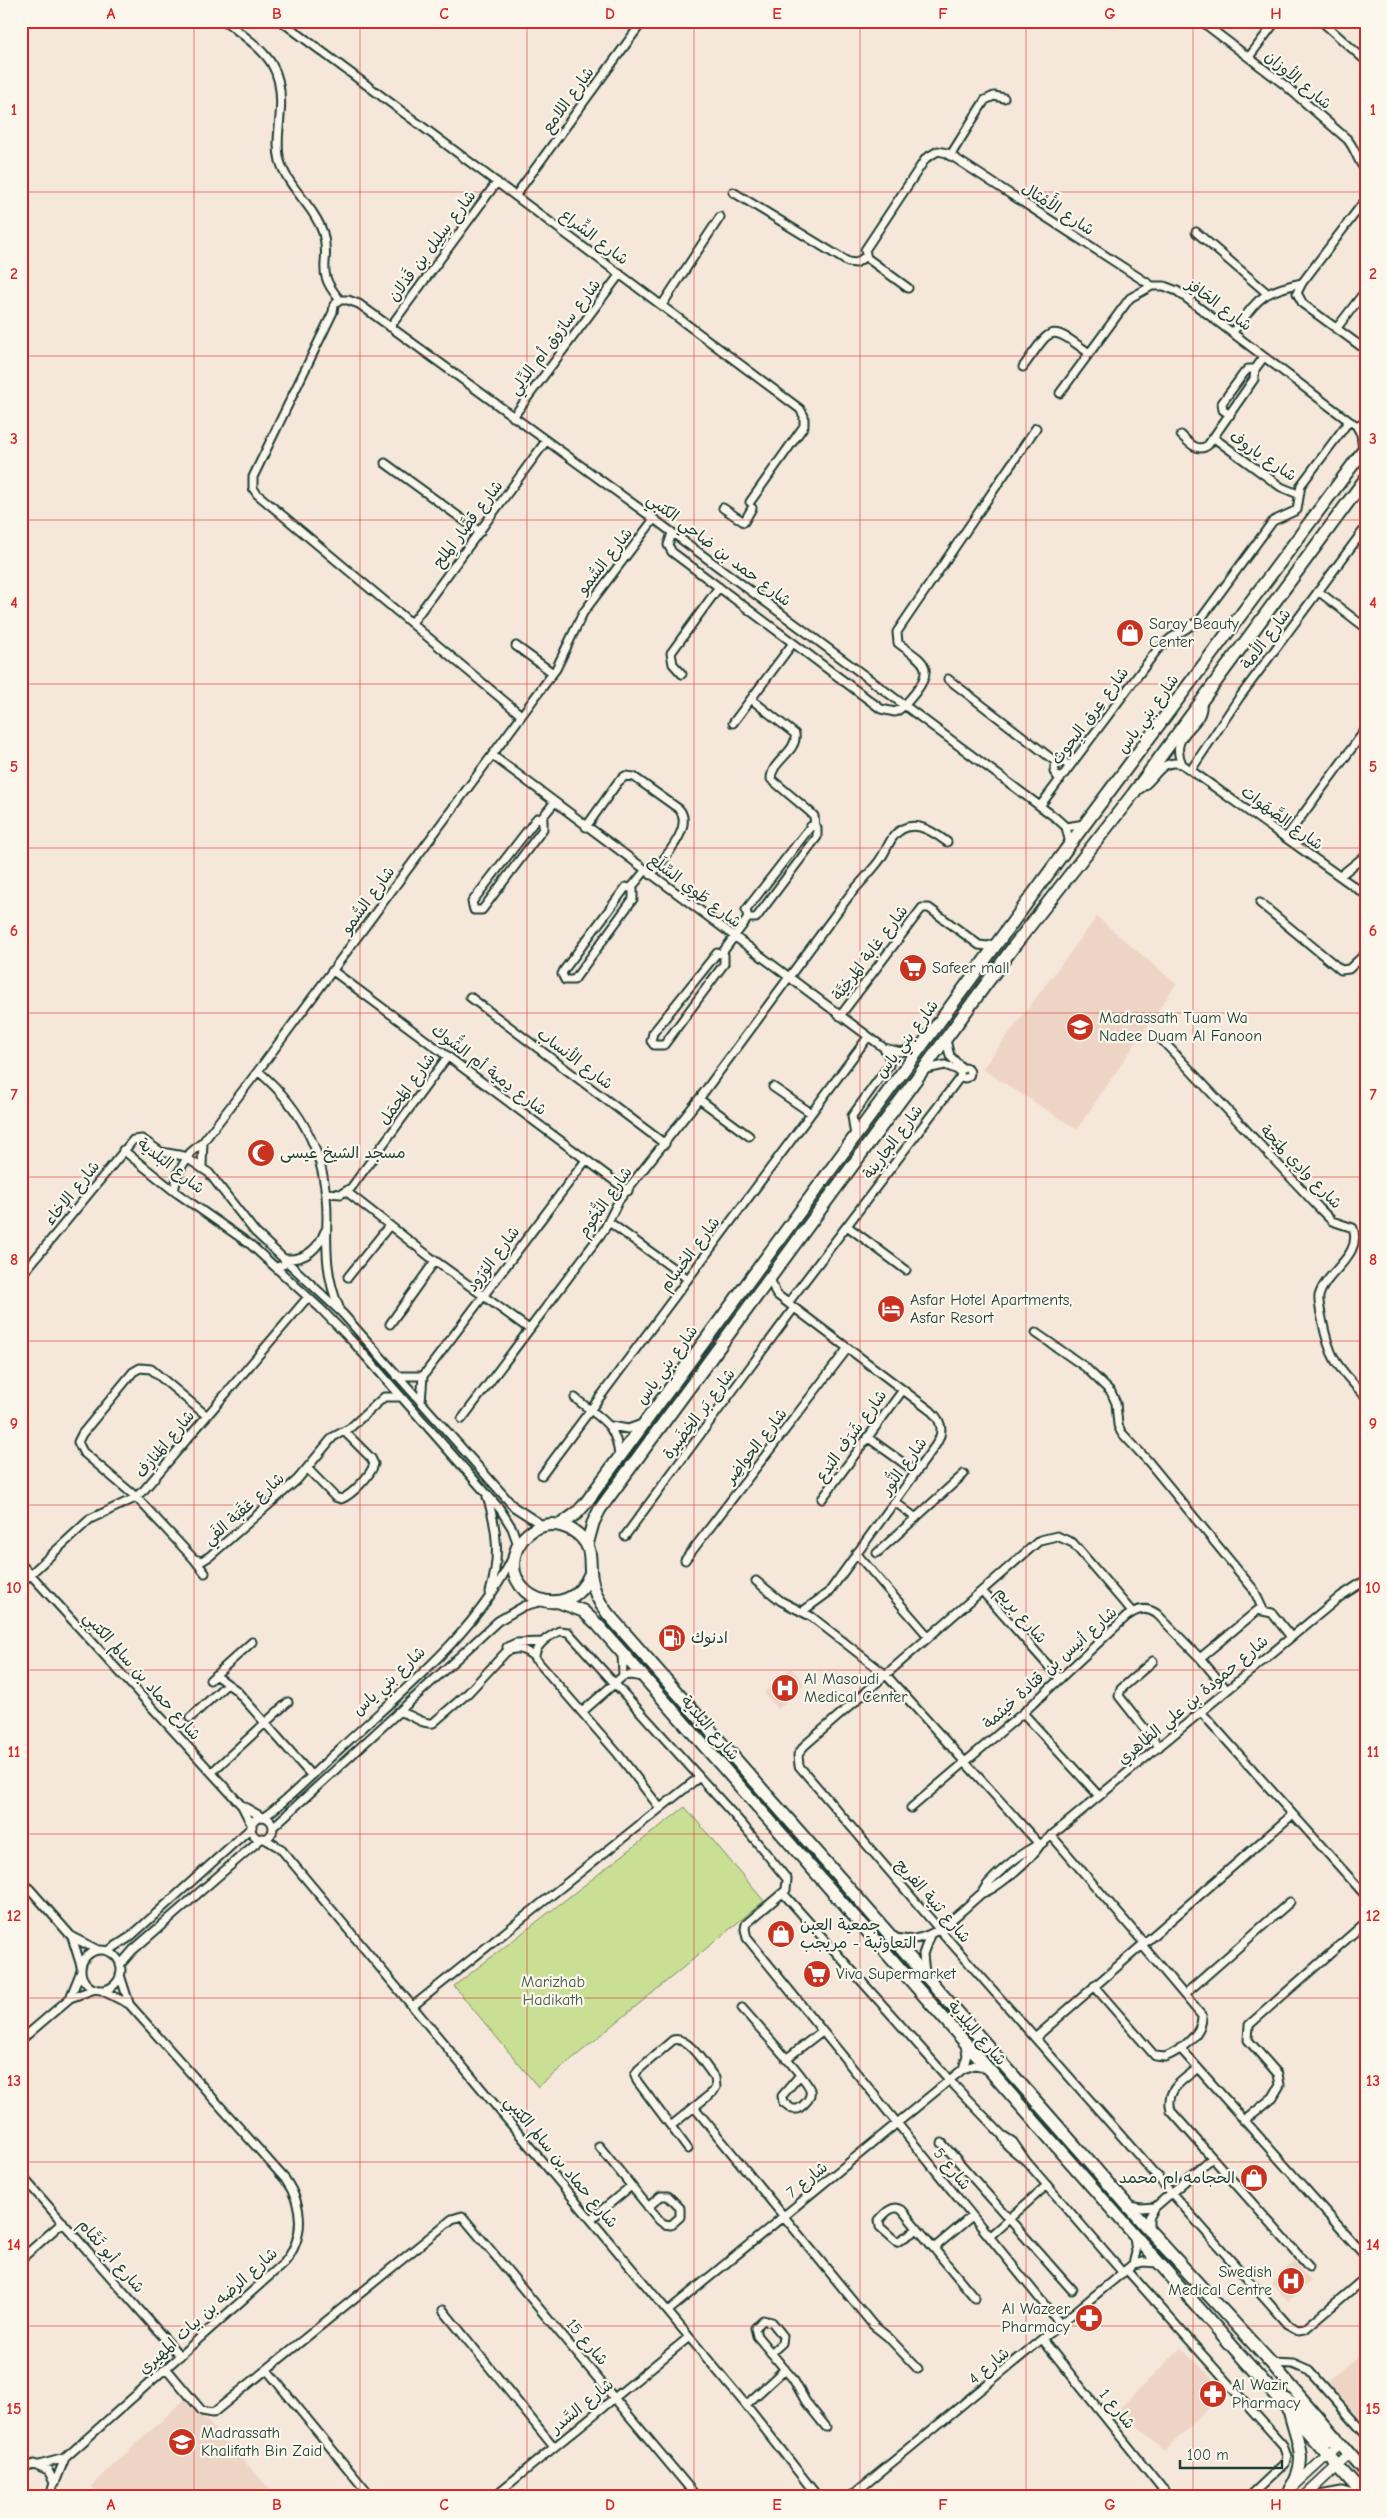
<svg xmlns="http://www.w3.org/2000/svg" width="1387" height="2518" font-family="'Comic Neue','Playpen Sans Arabic',sans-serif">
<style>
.built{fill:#eed4c4}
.green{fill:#c9df94;stroke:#748e64}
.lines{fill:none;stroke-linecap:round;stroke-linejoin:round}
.minor-casing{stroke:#1f3d34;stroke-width:11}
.tertiary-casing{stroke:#1f3d34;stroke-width:12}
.primary-casing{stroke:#1f3d34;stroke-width:15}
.minor{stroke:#fbf7ec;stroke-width:7}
.tertiary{stroke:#fbf7ec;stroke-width:9}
.primary{stroke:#fbf7ec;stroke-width:11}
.grid{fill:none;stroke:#d62828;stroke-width:1;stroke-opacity:0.55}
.labels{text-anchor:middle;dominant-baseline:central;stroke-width:4.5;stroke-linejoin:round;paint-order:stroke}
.street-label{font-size:16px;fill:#1f3d34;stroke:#fbf7ec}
.poi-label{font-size:16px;fill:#1f3d34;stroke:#fbf7ec;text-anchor:start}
.park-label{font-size:16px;fill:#415d47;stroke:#fbf7ec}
.neatline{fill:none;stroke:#d62828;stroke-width:2}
.grid-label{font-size:16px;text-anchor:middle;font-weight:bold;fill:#d62828}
</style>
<rect width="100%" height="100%" fill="#f5e7da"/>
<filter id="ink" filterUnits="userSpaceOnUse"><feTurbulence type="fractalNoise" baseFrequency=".02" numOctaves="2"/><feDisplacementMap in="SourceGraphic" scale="10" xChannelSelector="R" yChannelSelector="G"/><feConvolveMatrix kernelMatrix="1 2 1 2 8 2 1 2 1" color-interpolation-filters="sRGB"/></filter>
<g filter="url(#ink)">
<path class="built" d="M1097,917L1176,984L1077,1129L982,1069Z
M791,1668L805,1684L778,1709L764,1693Z
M1294,2262L1311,2281L1288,2301L1271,2282Z
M1181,2348L1225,2391L1164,2452L1120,2408Z
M1366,2349V2426L1327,2382Z
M186,2398L277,2497H101L91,2486Z"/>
<path class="green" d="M685,1807L764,1901L538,2087L454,1986Z"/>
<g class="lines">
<g class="minor-casing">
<path id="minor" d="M225,21C264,52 285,62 280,116C279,131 276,146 280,161C288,188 314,206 323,233C332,264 313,269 340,300
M281,21L800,409L804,416V426L750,502
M1201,21L1286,86L1347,139C1356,149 1357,161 1366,171
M1321,21L1366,61
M1249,57L1276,21
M950,156L985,100L994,96L1004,98
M733,192L848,262L856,263L866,256
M515,196L643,21
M1366,199L1302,283L1297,293L1303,304L1366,350
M1196,232L1267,293
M908,288L867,258L865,250L926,158L938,151L947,153L1152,286
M662,305L720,217
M390,327L497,182
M1336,329L1366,290
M1233,332C1259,299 1259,292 1302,283
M1023,367C1052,328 1047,322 1089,353
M1060,393L1130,298L1152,286H1164L1177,291L1349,421L1356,425H1366
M1230,415L1223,410L1222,403L1244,373L1248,369H1255
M513,417L620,274
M1356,425L1361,434L1363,450
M1181,435C1189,443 1198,453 1208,445L1254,379L1255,369L1264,357
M1214,438L1281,487L1298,494
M385,463L480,532
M723,508L744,522L752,508
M672,533L668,545L672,552L881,709L895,712C904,708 909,700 915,693C937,665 920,660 898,643L897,632L1036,428
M1318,591L1366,628
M412,623L546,441
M516,646L553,673
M682,674L673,664L671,653L719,587
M948,679L1056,762H1064L1070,766
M751,699L795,734C798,752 771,761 771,779L809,811L814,816L815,827
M521,715L257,494L253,488V477L333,312L334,305L340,300H348L359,304L654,519L1056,818L1066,827L1070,844
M733,723L793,643
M492,755L884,1048L901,1052L919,1046
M1056,762L1054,772L1060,780
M1182,764C1167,732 1205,728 1202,703
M1191,770L1239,698L1366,527
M1140,789C1157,778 1160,758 1182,764L1366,895
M1040,806L1157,650L1171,638L1200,620L1273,521L1297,510L1301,485L1349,421
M537,818L543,820V829L482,910H474L472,902Z
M541,819L554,803
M811,826L817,828V837L756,918H748L746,910Z
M586,827L618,782L625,776L634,777L679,809C695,827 662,860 651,875
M1066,827L1085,824
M1287,836L1366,729
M1340,876L1366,855
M626,887L633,889V899L574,980H565L562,974L564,970Z
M631,888L645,871
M1260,903L1341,970L1349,969L1366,953
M717,953L724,955V964L664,1045H654L651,1041L653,1033Z
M722,953L748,918
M333,971L628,1191
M470,997L665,1144
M840,1016L922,908H929L979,945L988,946L996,943
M946,1040L950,1056L963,1069
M1162,1040L1321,1210L1332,1221L1353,1228C1363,1256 1326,1271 1319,1296C1318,1302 1321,1313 1322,1319C1330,1361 1338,1367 1366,1397
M960 1073a5 5 0 1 1 10 0a5 5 0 1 1-10 0Z
M926,1069L945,1065L960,1071
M258,1071C304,1110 327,1157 327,1217C326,1248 326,1279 339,1307
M773,1087L811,1113
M699,1099L749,1136
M855,1136L852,1116L889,1065L890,1059L884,1048
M123,1150L174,1191L251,1245L320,1308L354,1343L500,1509L512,1528L518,1545
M202,1166L203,1142
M174,1191L178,1173L190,1153L203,1142L258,1071L556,669L583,613L654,519
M347,1192L430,1257L529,1329
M326,1193L341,1194L351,1188L448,1056
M609,1222L688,1279
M847,1226L906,1270
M276,1267L283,1265L286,1259C306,1260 318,1249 325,1231
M21,1276L133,1140L142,1139L161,1152L184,1156L209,1173L255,1232L343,1314L514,1507L542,1525
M348,1277L389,1226
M770,1278L776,1294L931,1411C943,1422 944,1433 935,1446L829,1592L803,1611
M788,1303L961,1076
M390,1324L435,1261
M1036,1333L1085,1367L1111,1392L1116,1403L1118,1425L1121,1432L1148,1461L1254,1590L1263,1610
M397,1376H423
M575,1398C600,1419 617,1422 619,1458
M421,1402L423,1376L586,1160
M207,1416L151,1369L140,1368L133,1372L82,1434L78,1442L83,1452L136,1497L194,1559L202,1561L210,1556L297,1480L333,1437L350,1428L384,1397H401
M462,1419L604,1230L619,1200L699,1099L849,896C859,884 870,873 879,861C885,853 888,844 893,837C910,816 931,830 947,842
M611,1426L628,1429L642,1424
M867,1437L916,1472
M307,1468L335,1497L341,1499C352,1495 371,1475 374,1464L371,1458L344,1431
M542,1475L868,1037
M487,1497C498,1530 500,1559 490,1592
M822,1499L903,1390
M895,1502L916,1518
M625,1536L794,1308
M856,1553L928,1636
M877,1553L964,1474
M194,1559L205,1573
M685,1560L848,1348
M21,1564L242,1806L252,1826
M756,1581L781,1601L812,1617L886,1675L1040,1845
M21,1583L90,1519L133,1499L144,1490L308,1297
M982,1591L1060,1679
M1132,1612L1073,1543L1057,1536L1040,1540L804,1746L798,1755L799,1766L939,1929L1287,2324L1298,2330L1305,2329L1366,2277
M507,1647L516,1643L542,1642
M622,1654L623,1676
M1200,1658L1258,1610L1272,1613L1291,1637
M535,1659C534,1645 548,1637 559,1631L568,1632L742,1824L787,1879L786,1890L746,1924L745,1929L747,1938L1061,2325
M1153,1661L1121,1689L1119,1696L1159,1747
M215,1675L236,1690L311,1775
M210,1680L252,1642
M398,1712C412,1713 420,1725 433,1723L468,1693L506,1652C517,1646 524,1649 533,1656L618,1754L660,1808
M582,1712L623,1676L632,1675L642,1677
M1201,1712L1366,1896
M1023,1713L1099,1796
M190,1718L227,1684
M212,1772L288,1702
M243,1806L262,1817
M911,1808L1023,1713L1126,1617C1136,1609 1146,1606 1157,1614L1200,1658L1227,1690
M264,1817C292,1797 317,1769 343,1746C404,1689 474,1635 512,1559
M251 1828a11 11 0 1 1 22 0a11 11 0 1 1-22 0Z
M273,1827L498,1621L524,1606L543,1601
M1051,1835L1144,1943
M263,1838L280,1848L746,2405L818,2497
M21,1879L72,1937L98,1950
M783,1893L953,2084L1002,2135L1013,2142L1026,2161L1123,2273
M982,1893C986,1881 1026,1848 1039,1845
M72,1937L81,1966
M893,1937C929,1949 957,1914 982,1893C996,1890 1032,1858 1040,1845L1341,1596L1366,1580
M81 1970a20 20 0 1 1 40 0a20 20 0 1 1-40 0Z
M108,1951L130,1937L252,1827
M120,1965L133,1950L262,1838
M925,1973L923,1954L930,1935
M120,1975L129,2003
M1094,1986L1155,2056L1165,2057C1180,2051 1203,2034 1202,2016L1142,1945
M1185,1994L1290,1902
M70,1998L81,1971
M413,2006L698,1778
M742,2008C752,2020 809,2081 810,2090C812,2098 804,2105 798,2109H792L783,2102L782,2096L800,2075
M1035,2038L1292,1815
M21,2040L70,1998L95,1989
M1180,2048L1366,2257
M786,2059L822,2031
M1198,2068C1183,2080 1165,2089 1171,2111L1309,2267
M963,2069L967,2055L965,2045
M694,2107L873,2325L888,2337L918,2369
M1244,2121L1273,2097L1280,2085L1278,2074L1248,2040L1249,2025L1366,1922
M672,2125L713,2092L716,2087L715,2078C706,2067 688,2035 673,2040L638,2070L635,2075L637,2081L688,2149
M1002,2135L1008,2146L1026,2161
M942,2143L1072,2290
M599,2146L659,2220L664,2224L671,2225L680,2217V2208L668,2196H661L648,2207
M21,2175L180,2356
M1129,2206L1141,2208L1155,2207
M591,2219L631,2186
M918,2229L897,2242L880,2227L879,2220C885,2213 893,2204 902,2210L975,2298
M1149,2230V2218L1155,2207L1212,2158
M990,2236L1047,2185
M934,2248L972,2216
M21,2259L63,2222
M1133,2264L1136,2252L1134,2237
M1127,2270L1283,2445L1287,2457L1285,2463L1249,2497
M443,2310L554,2447
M668,2311L963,2069L975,2065L985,2067
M1043,2340L1169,2497
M771,2353L782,2343L783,2336L772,2322L763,2320L755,2328L757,2336L793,2379L806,2402L826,2427
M1271,2363L1293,2364L1309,2371L1366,2435
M166,2368L202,2411L213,2413L452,2219L462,2216L697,2497
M267,2370L371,2497
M746,2405L785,2369
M39,2465L65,2458L284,2263C305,2237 304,2206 285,2179L129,2004L101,1990
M21,2468L34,2464L48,2470L54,2483L50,2497
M55,2483L65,2458
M493,2497L689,2337
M850,2497L1133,2264L1143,2262L1159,2263
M1156,2497L1164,2490"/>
</g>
<g class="tertiary-casing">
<path id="tertiary" d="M1282,2497L1341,2443
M1304,2497L1350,2454"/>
</g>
<g class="primary-casing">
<path id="primary" d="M560,1525L577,1513L585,1504L1070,844L1366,447
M587,1545L593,1523L600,1509L1014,946L1133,794L1366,478
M590,1574C569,1627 497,1596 517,1548C522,1538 531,1529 542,1526C556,1522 571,1527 581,1537C593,1549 589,1561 591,1576C593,1590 599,1603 608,1614L1149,2230L1271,2363L1366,2473
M559,1602L583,1611L597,1624L1365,2497
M1279,2395L1297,2407L1328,2441H1335L1336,2437
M1290,2414C1298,2445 1309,2460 1290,2489
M1320,2497L1342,2493L1356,2497"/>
</g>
<use href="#minor" class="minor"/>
<use href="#tertiary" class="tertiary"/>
<use href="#primary" class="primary"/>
</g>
</g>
<path class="grid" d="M194,21V2497M360,21V2497M527,21V2497M694,21V2497M860,21V2497M1026,21V2497M1193,21V2497M21,192H1366M21,356H1366M21,520H1366M21,684H1366M21,848H1366M21,1013H1366M21,1177H1366M21,1341H1366M21,1505H1366M21,1670H1366M21,1834H1366M21,1998H1366M21,2162H1366M21,2326H1366"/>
<defs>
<g id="shop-disc" transform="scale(1.4375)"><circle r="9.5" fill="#c8321e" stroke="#fbf7ec"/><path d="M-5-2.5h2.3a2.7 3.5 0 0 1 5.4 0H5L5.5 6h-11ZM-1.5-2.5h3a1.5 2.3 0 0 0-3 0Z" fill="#fff"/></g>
<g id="supermarket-disc" transform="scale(1.4375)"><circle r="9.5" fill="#c8321e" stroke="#fbf7ec"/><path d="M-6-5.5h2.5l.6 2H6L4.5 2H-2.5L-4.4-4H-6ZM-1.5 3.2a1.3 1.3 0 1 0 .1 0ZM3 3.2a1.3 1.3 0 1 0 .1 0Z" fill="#fff"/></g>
<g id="school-disc" transform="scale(1.4375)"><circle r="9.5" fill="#c8321e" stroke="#fbf7ec"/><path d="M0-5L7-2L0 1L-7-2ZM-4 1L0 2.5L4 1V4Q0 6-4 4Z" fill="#fff"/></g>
<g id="mosque-disc" transform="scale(1.4375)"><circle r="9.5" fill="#c8321e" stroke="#fbf7ec"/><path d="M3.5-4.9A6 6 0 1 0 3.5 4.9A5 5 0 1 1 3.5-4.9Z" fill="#fff"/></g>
<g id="hotel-disc" transform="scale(1.4375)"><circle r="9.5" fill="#c8321e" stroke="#fbf7ec"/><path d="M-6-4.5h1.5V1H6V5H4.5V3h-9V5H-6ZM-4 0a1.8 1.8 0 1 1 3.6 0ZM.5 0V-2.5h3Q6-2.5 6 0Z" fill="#fff"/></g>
<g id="fuel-disc" transform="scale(1.4375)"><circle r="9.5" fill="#c8321e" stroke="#fbf7ec"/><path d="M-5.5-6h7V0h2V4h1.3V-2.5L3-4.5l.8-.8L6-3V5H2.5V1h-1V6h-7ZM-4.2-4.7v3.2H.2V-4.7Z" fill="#fff"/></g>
<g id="hospital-disc" transform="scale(1.4375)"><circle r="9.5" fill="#c8321e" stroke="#fbf7ec"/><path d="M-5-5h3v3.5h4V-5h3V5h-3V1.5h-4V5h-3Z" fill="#fff"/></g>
<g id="pharmacy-disc" transform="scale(1.4375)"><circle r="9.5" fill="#c8321e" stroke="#fbf7ec"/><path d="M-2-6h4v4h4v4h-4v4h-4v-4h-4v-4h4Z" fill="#fff"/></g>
<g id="university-disc" transform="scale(1.4375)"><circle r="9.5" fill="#c8321e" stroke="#fbf7ec"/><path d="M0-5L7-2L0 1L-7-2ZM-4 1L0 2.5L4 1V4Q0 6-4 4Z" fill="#fff"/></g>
</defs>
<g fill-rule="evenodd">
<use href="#shop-disc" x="1130" y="633"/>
<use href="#supermarket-disc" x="913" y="968"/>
<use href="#school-disc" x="1080" y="1027"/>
<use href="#mosque-disc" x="261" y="1153"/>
<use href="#hotel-disc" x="891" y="1309"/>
<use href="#fuel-disc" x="672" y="1638"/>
<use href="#hospital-disc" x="785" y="1688"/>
<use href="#shop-disc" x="781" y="1934"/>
<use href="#supermarket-disc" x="817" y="1974"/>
<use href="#shop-disc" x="1254" y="2178"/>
<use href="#hospital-disc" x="1291" y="2281"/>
<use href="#pharmacy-disc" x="1089" y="2318"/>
<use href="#pharmacy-disc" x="1213" y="2394"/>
<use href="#university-disc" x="182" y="2442"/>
</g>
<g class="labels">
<g class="street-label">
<text transform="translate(1298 80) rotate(40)">شارع الأوزان</text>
<text transform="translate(568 100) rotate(-54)">شارع اللامع</text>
<text transform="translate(1058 209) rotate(33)">شارع الأَمْثال</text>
<text transform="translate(594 237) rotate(37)">شارع الشِّراع</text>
<text transform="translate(432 246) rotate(-53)">شارع سِلِيل بن قَذلان</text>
<text transform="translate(1219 305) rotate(36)">شارع الحَافِز</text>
<text transform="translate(555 337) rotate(-53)">شارع سارُوق أم الدِّلِي</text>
<text transform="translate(1263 456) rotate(34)">شارع ياروف</text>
<text transform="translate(468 524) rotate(-53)">شارع قصَّار المِلح</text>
<text transform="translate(719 550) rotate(37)">شارع حمد بن ضاحي الكتبي</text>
<text transform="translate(605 561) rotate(-52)">شارع السُّمو</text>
<text transform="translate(1266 639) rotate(-53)">شارع الأمة</text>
<text transform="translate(1148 714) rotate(-54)">شارع بني ياس</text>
<text transform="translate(1090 716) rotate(-53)">شارع عِرق البِحوث</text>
<text transform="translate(1282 818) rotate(36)">شارع الصَّهَوات</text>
<text transform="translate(695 891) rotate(37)">شارع طَوِي السِّلَع</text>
<text transform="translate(368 900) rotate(-54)">شارع السُّمو</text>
<text transform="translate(870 953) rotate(-53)">شارع غابة المَرخِيَّة</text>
<text transform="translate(907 1039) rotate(-53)">شارع بني ياس</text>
<text transform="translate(575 1059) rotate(37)">شارع الأنساب</text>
<text transform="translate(489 1070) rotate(37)">شارع دِمية أم الشُّوك</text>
<text transform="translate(407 1089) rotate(-54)">شارع المَحمَل</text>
<text transform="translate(893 1142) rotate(-53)">شارع الجارِينة</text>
<text transform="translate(171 1166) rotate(38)">شارع البلدية</text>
<text transform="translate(1301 1167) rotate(46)">شارع وادِي لميَحة</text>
<text transform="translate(72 1193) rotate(-51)">شارع الإخاء</text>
<text transform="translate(605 1202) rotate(-55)">شارع النُّجُوم</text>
<text transform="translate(690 1254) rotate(-53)">شارع الحُسام</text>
<text transform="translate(493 1259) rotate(-53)">شارع الوُرُود</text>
<text transform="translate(667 1365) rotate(-54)">شارع بني ياس</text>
<text transform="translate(699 1414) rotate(-53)">شارع بَر الخِضَيرة</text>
<text transform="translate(851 1436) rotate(-54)">شارع شَرَف البَدع</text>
<text transform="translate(165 1444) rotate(-50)">شارع المَنازِف</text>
<text transform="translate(756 1446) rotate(-52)">شارع الحواضِر</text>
<text transform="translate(904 1466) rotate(-54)">شارع النُّور</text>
<text transform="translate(244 1509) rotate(-41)">شارع عَقَبَة الفَي</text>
<text transform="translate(1021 1615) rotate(49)">شارع بريم</text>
<text transform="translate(1050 1668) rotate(-42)">شارع أنيس بن قتادة خيثمة</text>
<text transform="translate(142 1676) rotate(48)">شارع حماد بن سالم الكتبي</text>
<text transform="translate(389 1681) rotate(-43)">شارع بني ياس</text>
<text transform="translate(1193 1700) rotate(-40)">شارع حمودة بن علي الظاهري</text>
<text transform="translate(710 1728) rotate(49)">شارع البلدية</text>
<text transform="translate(933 1901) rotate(49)">شارع ثنية الفريج</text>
<text transform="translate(977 2033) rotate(49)">شارع البلدية</text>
<text transform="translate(561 2162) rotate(50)">شارع حماد بن سالم الكتبي</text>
<text transform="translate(952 2169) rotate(51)">شارع 5</text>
<text transform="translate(807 2180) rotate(-39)">شارع 7</text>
<text transform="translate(111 2256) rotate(49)">شارع أبو تَمَّام</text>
<text transform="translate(208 2311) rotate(-42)">شارع الرضه بن بيات المهيري</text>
<text transform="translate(587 2342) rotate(50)">شارع 15</text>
<text transform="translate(989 2366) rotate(-40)">شارع 4</text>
<text transform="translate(582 2406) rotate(-39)">شارع السَّدر</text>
<text transform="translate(1117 2409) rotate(51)">شارع 1</text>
</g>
<g class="poi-label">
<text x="1149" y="624">Saray Beauty<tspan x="1149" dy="18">Center</tspan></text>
<text x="932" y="968">Safeer mall</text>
<text x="1099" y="1018">Madrassath Tuam Wa<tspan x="1099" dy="18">Nadee Duam Al Fanoon</tspan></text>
<text x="280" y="1153">مسجد الشيخ عيسى</text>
<text x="910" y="1300">Asfar Hotel Apartments,<tspan x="910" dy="18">Asfar Resort</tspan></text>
<text x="691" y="1638">ادنوك</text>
<text x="804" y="1679">Al Masoudi<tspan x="804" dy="18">Medical Center</tspan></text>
<text x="800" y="1925">جمعية العبن<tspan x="800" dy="18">التعاونبة - مريجب</tspan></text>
<text x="836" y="1974">Viva Supermarket</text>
<text x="1235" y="2178" text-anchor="end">الحجامه ام محمد</text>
<text x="1272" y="2272" text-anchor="end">Swedish<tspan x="1272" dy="18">Medical Centre</tspan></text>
<text x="1070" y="2309" text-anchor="end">Al Wazeer<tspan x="1070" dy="18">Pharmacy</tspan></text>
<text x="1232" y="2385">Al Wazir<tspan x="1232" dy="18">Pharmacy</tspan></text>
<text x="201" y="2433">Madrassath<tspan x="201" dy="18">Khalifath Bin Zaid</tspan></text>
</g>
<g class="park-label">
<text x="553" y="1982">Marizhab<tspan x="553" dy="18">Hadikath</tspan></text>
</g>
</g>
<rect width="1387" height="2518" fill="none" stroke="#fbf7ec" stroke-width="55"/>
<path d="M1180 2460v8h102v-8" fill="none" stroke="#1f3d34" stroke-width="2.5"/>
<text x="1187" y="2460" font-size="15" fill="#1f3d34" stroke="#fbf7ec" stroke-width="4" paint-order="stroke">100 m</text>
<rect x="28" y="28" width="1332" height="2462" class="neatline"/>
<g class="grid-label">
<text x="111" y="19">A</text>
<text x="277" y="19">B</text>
<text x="444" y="19">C</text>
<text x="610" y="19">D</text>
<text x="777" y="19">E</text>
<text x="943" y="19">F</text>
<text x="1110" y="19">G</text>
<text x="1276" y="19">H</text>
<text x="14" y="115">1</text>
<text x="1373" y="115">1</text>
<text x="14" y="279">2</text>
<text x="1373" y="279">2</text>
<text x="14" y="444">3</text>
<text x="1373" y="444">3</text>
<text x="14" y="608">4</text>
<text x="1373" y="608">4</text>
<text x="14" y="772">5</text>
<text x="1373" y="772">5</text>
<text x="14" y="936">6</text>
<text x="1373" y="936">6</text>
<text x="14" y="1100">7</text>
<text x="1373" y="1100">7</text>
<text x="14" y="1265">8</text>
<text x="1373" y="1265">8</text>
<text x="14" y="1429">9</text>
<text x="1373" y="1429">9</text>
<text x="14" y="1593">10</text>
<text x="1373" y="1593">10</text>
<text x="14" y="1757">11</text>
<text x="1373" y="1757">11</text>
<text x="14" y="1921">12</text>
<text x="1373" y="1921">12</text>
<text x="14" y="2086">13</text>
<text x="1373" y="2086">13</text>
<text x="14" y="2250">14</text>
<text x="1373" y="2250">14</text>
<text x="14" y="2414">15</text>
<text x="1373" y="2414">15</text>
<text x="111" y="2510">A</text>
<text x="277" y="2510">B</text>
<text x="444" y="2510">C</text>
<text x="610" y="2510">D</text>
<text x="777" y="2510">E</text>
<text x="943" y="2510">F</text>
<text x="1110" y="2510">G</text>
<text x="1276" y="2510">H</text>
</g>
</svg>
